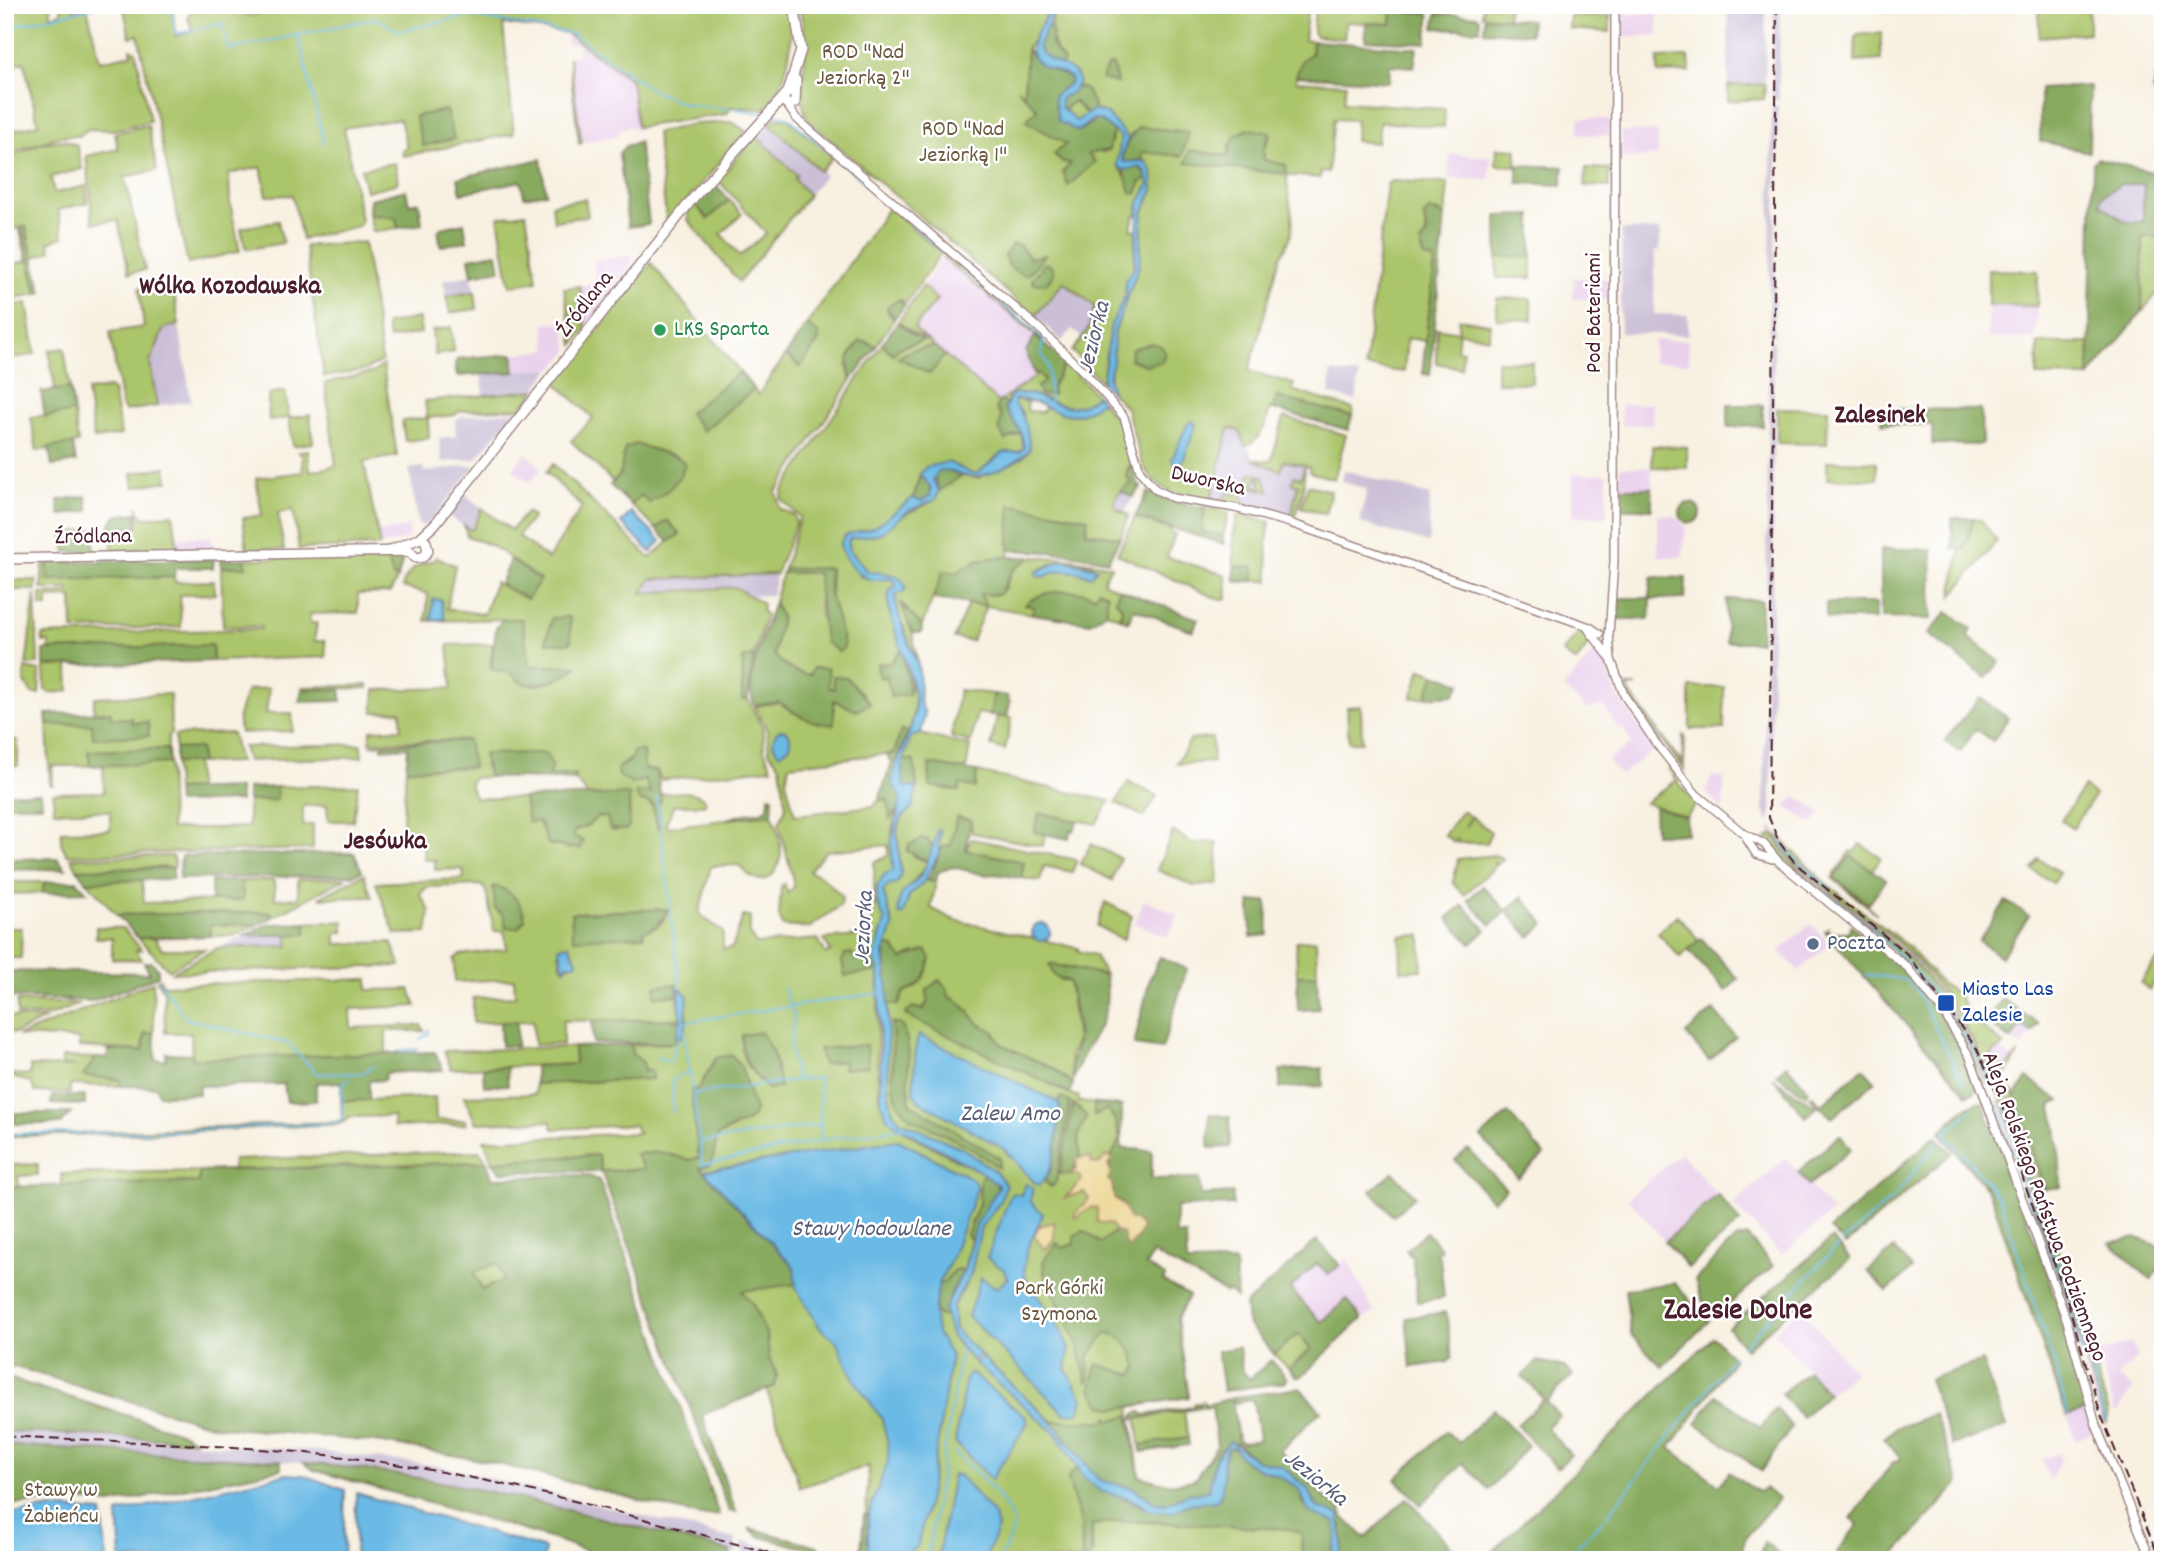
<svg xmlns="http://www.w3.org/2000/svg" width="2168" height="1565" font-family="Dekko,sans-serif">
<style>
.built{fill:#ead1ec}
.industrial{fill:#cabfd6}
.green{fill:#abc56b;stroke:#7a724b;stroke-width:2;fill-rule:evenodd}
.forest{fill:#88aa5f;stroke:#696445;stroke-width:2;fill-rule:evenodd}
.sand{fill:#eeda9e;stroke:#9c7c64;stroke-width:2}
.water{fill:#6abae5;stroke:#5a6c88;stroke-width:2}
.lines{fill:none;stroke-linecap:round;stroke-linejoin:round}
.stream{stroke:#6abae5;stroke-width:2}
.minor-casing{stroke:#a18886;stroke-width:10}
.major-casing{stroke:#a18886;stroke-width:12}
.minor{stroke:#fff;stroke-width:7}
.major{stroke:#fff;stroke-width:9}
.rail{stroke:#4a1f2b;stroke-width:2;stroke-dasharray:10 5;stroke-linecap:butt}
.leisure-dot{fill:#2e9e5b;stroke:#fff;stroke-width:2.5}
.service-dot{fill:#5c6f8a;stroke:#fff;stroke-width:2.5}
.transit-dot{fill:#1a4fb4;stroke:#fff;stroke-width:2.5}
.labels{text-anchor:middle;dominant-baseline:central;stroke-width:5;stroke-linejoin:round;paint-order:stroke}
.park-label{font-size:23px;fill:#6c5941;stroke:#fff}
.street-label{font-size:23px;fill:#4a1f2b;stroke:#fff}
.leisure-label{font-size:23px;fill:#27864d;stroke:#fff;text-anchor:start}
.service-label{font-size:23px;fill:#4e5e75;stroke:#fff;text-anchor:start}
.transit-label{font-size:23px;fill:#164399;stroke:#fff;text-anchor:start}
.water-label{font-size:24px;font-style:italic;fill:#575d75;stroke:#fff}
.quarter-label{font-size:26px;font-weight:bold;fill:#4a1f2b;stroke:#fff}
.district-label{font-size:30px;font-weight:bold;fill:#4a1f2b;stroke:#fff}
</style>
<rect width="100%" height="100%" fill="#fff"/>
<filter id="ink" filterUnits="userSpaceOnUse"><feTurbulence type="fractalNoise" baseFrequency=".0143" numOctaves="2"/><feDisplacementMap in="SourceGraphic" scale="14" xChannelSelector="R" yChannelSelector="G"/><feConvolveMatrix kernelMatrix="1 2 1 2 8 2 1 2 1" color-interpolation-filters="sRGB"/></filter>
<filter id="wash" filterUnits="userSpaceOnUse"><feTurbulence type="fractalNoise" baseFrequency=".00686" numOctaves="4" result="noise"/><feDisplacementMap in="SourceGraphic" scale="28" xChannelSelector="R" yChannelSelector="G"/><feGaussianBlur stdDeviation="1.57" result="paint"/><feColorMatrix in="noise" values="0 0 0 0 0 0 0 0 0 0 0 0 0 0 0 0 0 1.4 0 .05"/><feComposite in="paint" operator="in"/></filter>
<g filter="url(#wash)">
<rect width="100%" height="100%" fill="#f8f1e2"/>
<path class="built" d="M1658,13V36L1622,37V14Z
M566,33L632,80L638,131L630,127L621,129L618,135L582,143L571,57L580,56L578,44H567Z
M1579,118L1609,119V136L1579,134Z
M1658,131V156L1622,158V132Z
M1450,154L1491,157L1489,180L1448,178Z
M632,255L633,262L598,305L600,312L586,329L580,286L596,283L593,260Z
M943,258L1035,336L1026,351L1035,377L998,402L914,329L937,300L923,286Z
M1574,278L1608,279V299H1573Z
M1988,305L2037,306L2036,339L1988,338Z
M564,321L569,351L551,371L550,369L515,372L513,354L547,350L544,324Z
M1654,340H1688L1689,363L1653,362Z
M1621,404H1653L1652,425H1621Z
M526,453L542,469L529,483L513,469Z
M1620,467H1652V488H1620Z
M1573,474H1607V516H1573Z
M1658,515H1674L1686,527L1682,557H1658Z
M408,524L409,534L406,539L380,546L377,532L402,529Z
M211,537L213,547L178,549L176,538Z
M1600,651L1614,690L1654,750L1620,775L1608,760L1632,743L1623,728L1619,729L1603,706L1587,709L1563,688L1593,653Z
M1712,776L1724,778L1723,809L1705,792Z
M1796,796L1822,813L1813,824L1786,807Z
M1144,900L1178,915L1167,937L1135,923Z
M1808,925H1813L1829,944L1799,971L1780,951Z
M2021,1025L2032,1033L2023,1047L2011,1040Z
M2000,1048L2013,1059L2004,1070L1991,1055Z
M1681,1153L1718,1195L1665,1241L1628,1198Z
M1786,1158L1832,1212L1782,1255L1733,1204Z
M1347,1258L1374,1313L1362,1319L1352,1304L1322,1322L1289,1289L1317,1263L1329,1275Z
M1800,1308L1855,1372L1828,1394L1774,1332Z
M2131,1343L2138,1357L2118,1376L2133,1388L2116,1414L2098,1353Z
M2086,1410L2093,1432L2076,1441L2067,1416Z
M2059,1453L2061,1460L2050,1480L2042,1459Z"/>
<path class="industrial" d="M1728,5H1766L1765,84L1728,86Z
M1774,5H1780L1779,100L1772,99Z
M1772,105H1778L1774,336L1769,337Z
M770,124L825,175L809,195L794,179L796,176L791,170L758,138Z
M2121,184H2144V222H2126L2100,204L2101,197Z
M1622,230H1660V251H1655L1654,314L1688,315V335L1620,333Z
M472,275L475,292L446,296L443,280Z
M1064,281L1094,306L1093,319L1083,339L1072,329L1062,341L1035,316Z
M179,325L191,401L157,406L150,363L164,328Z
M1774,341L1771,818L1768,822L1764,809L1769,342Z
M550,369L536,390L484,395L481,373Z
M1331,372L1359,375L1356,401L1329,394Z
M516,411L476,459L442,462L439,438L456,436L455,420L462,416Z
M1229,427L1240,430L1253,457L1264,462L1291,461L1305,465L1303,490L1296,515L1284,519L1211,500Z
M471,465L474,467L438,512L423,527L418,523L409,469L424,467L425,472Z
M1344,470L1430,495L1429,543L1360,523L1367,489L1342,482Z
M1120,491L1133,497L1125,513L1116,509L1114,502Z
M464,494L482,508L470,531L447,515Z
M776,574L772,595L751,596L735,587L642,593L650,579Z
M1773,827L1785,849L1800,865L1913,958L1973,1038L1997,1090L1970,1038L1910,958L1795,865L1779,845L1770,828Z
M288,934L289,946L217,948L243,936Z
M1999,1094L2062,1282L2105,1423H2102L2099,1413L2069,1310L2024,1184Z
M5,1431L319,1451L446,1467L735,1539L737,1553L516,1497L386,1471L281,1461L5,1445Z
M742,1541L817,1560H763L744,1555Z"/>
<path class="green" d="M10,5H51V16L61,13L62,5H74V10L87,7L100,61L132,54L131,49L136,51L150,121L114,130L88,129L79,136H62L7,153L6,132L38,124L24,62L5,66V27H9Z
M123,5H172L176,36L192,31L188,17L194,5H240L248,16L298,5H788C796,40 789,82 764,109L731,107L727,114L637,127L631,80L566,33L503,24L514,134L403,156L402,150L407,148L400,119L344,128L361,220L359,226L302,239L292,195L267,196L261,167L229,174L230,203L240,251L188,264L138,35L130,37Z
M799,5H1052L1028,48L1024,94L1066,144L1071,162L1095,163L1088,155L1092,151L1104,152L1111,143L1113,130L1121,137L1117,165L1129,181L1131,192L1147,177L1149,184L1139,203L1137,215H1134L1131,229L1136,230L1134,268L1125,287L1126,294L1106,353L1102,383L1072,351C1084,337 1093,325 1094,306L1064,282L1035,316L810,122C794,98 806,72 805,45C805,32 801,18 799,5Z
M1057,5H1308L1304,40L1313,41L1311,54C1299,62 1298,68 1296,81L1346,84L1344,102L1445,109L1444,127L1380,122L1377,143L1355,141L1356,120L1334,119L1328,172L1321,171L1320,178L1287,175C1286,211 1304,220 1280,257L1249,371L1294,384L1292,390L1353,409L1352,416L1277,398L1273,409L1270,408C1266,425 1261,440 1245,446L1240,431L1229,428L1211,500L1173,494L1152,479L1143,466L1126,408L1113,394L1109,383L1114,333L1139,266L1143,213L1153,190L1145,161L1141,160L1139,127L1128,138L1099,110H1093L1094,104L1085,89L1077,87V75L1062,67L1064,61C1047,41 1048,28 1057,5ZM1270,137L1263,150L1264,160L1286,166L1187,157L1228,156L1230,144ZM1152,343L1162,362L1146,365L1131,360L1132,349Z
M1319,5L1392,10L1391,24L1346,22L1344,39L1316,36L1313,32L1315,8Z
M1483,5H1508L1507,18L1482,16Z
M1886,5H1936L1937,9L1886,12Z
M2089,5V33L2039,37V7Z
M1610,8V32L1569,29L1570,16L1608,17Z
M1881,33V60L1855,62L1856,35Z
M569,57L581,138L582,143L579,144Z
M1689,57L1690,72L1658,73V58Z
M1765,84L1764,99L1728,101V86Z
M1074,101L1087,115L1076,121L1064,109Z
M775,118L788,119L833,157L820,171L770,124Z
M732,122L746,131L667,225L656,133L694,124Z
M148,125L157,170L125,177L145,270L129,273L118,220L93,223L86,156L118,149L115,133Z
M758,138L797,175L794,179L809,195L739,282L688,220V212L694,203L708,219L729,200L742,214L721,234L740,256L766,233L718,180L750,142Z
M64,140L77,145L82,169L51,177L54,193L86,186L87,203L58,210L63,237L49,242L51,251L33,258L26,226L22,227L37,294L5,300V266L27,261L19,228L5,230V158L43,143Z
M1497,148L1517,149L1516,166L1496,165Z
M395,163L398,180L396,184L366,191L361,169Z
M1586,168L1609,169V187L1585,186Z
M2144,170L2163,175V286L2089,377L2037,376L2038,343H2092L2143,237Z
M1391,181L1448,183L1445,216L1437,211C1429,222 1422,239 1423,253L1435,260L1426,341L1407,338L1404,372L1365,367L1387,184Z
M585,199L588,216L554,221L552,204Z
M889,207L941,253L904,306L903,301L887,311L894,319L876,346L865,341L847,365L851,381L776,492L780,509L794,515L796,523L776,574L651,579L642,593L735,587L763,604L762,612L766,615L754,655L743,659L742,700L748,699L763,729L764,750L772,768L661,780L657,771L644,770L643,751L618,767L619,776L638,783L645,779L652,793L637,792L636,795L656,809L659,828H661L658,802L661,801V794C676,792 697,789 706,801L704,805H674L666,823L667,827L772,814C776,823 783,848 780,858C774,884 756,887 739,865L711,866L699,914L723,932V949L732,948L743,916L750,917V934L756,944L818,939L826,954L831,952L824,939L869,935L874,908V862L888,855V845L826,851L809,871L821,876L842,896L841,905L809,928L783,926L779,916L781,886L784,884L788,893L794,887C791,864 783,847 779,823L786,807L780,766L769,752L767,730L755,706L779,702L794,713L834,724L833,700L857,710L863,694L850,683L834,690L811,674C799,676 780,664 774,654L781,617L774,602L782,573H818L820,616L843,647L831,597L830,568L784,569L800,517L781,499L783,490L882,344L893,353L901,347L926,339L934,346L913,350L898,357L930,373L945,355L998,402L997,411L1001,416L1006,440L1021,433L1024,448L1015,454L997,456L978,473H970L948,462L920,473L913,498L907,505L875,528L859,531L840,544L861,577L888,578L895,581L897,586L891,588L888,599L889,611L902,648L891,663L877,664L879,678L886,675L891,696L911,688L907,665C917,687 917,712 908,733L902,730L894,753L789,765L786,781L795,815L874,806L879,800L887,799L895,815L898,809L892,830L893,871L884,875L877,887V902L885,921L874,958L855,960L845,954L842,962L846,975L879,971C879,997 873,1093 884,1111C900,1136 958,1159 984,1174L980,1179L979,1203L967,1235L971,1239L964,1270L957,1269L940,1316H945L961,1350L1056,1434L1079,1467L1070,1474L1081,1523L1084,1560H985L998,1527L993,1514L960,1476L952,1479L940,1560H863L869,1466L800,1487L767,1391L775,1386L777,1375L769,1358L767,1336L753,1305L741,1291L699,1167L712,1164L717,1136L751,1119L716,1058L698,1089V1143L701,1158L689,1160L660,1152L636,1154L644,1169L601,1171L598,1155L492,1161L484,1140L638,1133L634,1125L553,1129L551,1121L476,1123L464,1096L535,1094V1084L652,1079L632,1054L631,1045L675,1043L676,1037L680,1038L685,1030L687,1017L684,991L680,988L678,992L676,984L666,986L656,996L678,995L680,1019L563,1021V1044L534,1045L533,1021L473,1023V998L515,996L514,979L455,982L454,960L459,955L507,949L504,931H494L486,890L481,885L427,887L420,894L430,911L427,933L395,934L376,883L464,879L463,869L435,870V860H424L423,838H402L406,769L473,767L467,740L370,742L371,730L401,729V711L373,712L375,690L452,688L448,645L493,644L490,666C496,668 506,670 512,674C517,677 517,682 524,684C541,688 566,678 576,666H530L521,619L426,621L428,594L402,587C408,570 416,565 434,560L436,557L455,565L447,609L484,614L495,582L527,599L540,580L494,547L467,536L464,525L470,530L473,529L482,508L511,530L527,512L533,517L518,536L548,559L582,507L546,472L553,464L650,558L679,533L667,521L656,529L631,505L677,457L636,444L625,449L620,475L613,482L571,441L593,418L556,383L651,263L740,372L689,413L703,431L754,389L758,395L786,355L800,367L818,342L819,334L807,324ZM485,765L548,775H574L575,780L589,796L629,795L630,819L615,831L611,830L607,817H597L589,825L574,831L573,836L577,839L571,849L548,844L539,822H528L524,798H475L470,783L474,778L489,777ZM668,909C661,949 597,920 571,914ZM569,945L577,960L565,968L561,966L559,951ZM761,1032C772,1056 782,1063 767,1089L747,1066L741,1049Z
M526,213L537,281L510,286L498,217Z
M369,214L396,218L398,228L373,232Z
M278,221L283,243L249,249L245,247L241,228Z
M364,242L382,361L365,370L324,377L305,246Z
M947,253L949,254L1044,342L943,258Z
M1497,257H1532V278H1497Z
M1988,270L2038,271L2037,306L1988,305Z
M159,283L161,296L174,293L179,325L164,328L150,363L157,406L126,411L122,408L110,332L144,327L139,288Z
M580,286L586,329L574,345L564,288Z
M923,286L937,300L914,328L923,336L919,337L898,322Z
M475,292L477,309L450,313L446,296Z
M1497,298L1531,299L1532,320L1497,319Z
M27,303L35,354L5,360V307Z
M419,318L421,333L389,339L386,324Z
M1459,319L1490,324L1489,338L1459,332L1457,350L1463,351L1461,368L1436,363L1437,328L1458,332Z
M451,327L454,352L435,355L432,331Z
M64,348L70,388L55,390L49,350Z
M1497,361L1532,362V383H1497Z
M1065,362L1097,395C1070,420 1060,400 1031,394C1024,393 1016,396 1009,397L1006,403L1001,400L1035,377L1033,370L1052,387Z
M383,365L397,456L364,462L380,546L299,549L293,510L278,513L284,550L247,549L243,518L262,515L256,478L303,472L302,455L298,452L308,450L310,471L336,466L325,383L374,372Z
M109,388L113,391L121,435L94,439L87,391Z
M536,390L521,408L460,411L455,415L428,418L429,438L405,441L402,421L427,418L425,401Z
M285,391L289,418L310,415L313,443L293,446L289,418L269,421L268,394Z
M1015,399L1028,402L1027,411L1042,412L1046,407C1073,417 1079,420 1102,401L1123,429L1132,463L1127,469L1131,483L1120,491L1114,502L1117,509L1129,515L1120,538L1086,532L1087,518L1011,505L1009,557L976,560L957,573L943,572L922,626L913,617L912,631L918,664L895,605L896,593L904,591L906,587C899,570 882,575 867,571L848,548L849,539C880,530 907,513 935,500L939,491L961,476L978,478L1022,458L1030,449L1022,412L1014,404Z
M1777,408L1828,409L1827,444L1777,443Z
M74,412L78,443L37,451L31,417Z
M1284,417L1346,435L1334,479L1309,472V467L1305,466L1303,490L1296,515L1291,517L1298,485L1292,483L1294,476L1301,478L1305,465L1284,461L1281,471L1252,459L1271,461Z
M1652,446L1687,447V468L1652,467Z
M1827,461L1876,462L1877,479H1827Z
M166,467L168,481L134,487L132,473Z
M1251,473L1263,476L1270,491L1262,490L1259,477L1253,484L1262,490L1245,486Z
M1308,485L1331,491L1325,514L1301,507Z
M1239,488L1244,502L1249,505V509L1224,502V496L1229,493L1236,495Z
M1205,507L1229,512L1223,536L1202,531Z
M138,509L143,518L173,514L178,549L113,551L110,531L138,527Z
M1238,514L1270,522L1267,542L1269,581H1254L1253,566L1234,567L1233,537Z
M1135,517L1171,530L1170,533L1175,534L1167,557L1226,575L1227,598L1220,600L1117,554Z
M1974,518L1981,520L1997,541L1952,596L1960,549H1965Z
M386,555L393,576L398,577L390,593L358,594V613L310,614V623H317L314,641H325L326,657L213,661L212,646L49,650V642H43L42,635L261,629V626L223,627L221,567H246L245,559Z
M1031,557L1066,558L1111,566L1103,582L1119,589L1116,600L1122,608L1120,618L1107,612V594L1098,591L1095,597C1076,588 1040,589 1026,605L1035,607L1032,614L986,606L972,641L954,638L968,604L985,606L980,594L1004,590L1012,571ZM1072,560L1094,566L1036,572L1053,563Z
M51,562L47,579L174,577L175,582L214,581L215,594L180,595L181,627L73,630L72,597L48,598V607H41V594L68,593V589H41L43,565Z
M5,580H36V590H5Z
M35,594L38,664L26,665Z
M1581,630L1592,640L1576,662L1562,652Z
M68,665L69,691L50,693L45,690L44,666Z
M25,668L40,671L39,694H32L24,681Z
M1421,669L1435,674L1426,697L1411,698Z
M368,685V688L302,690V687Z
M1627,686H1637L1628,687L1630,693L1682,763L1683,735L1685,736L1684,770L1631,700Z
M1690,687H1724V729H1690Z
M269,688L266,713H292L293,731L240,733L238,715L247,690Z
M959,690L994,694L990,715L977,713L971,742L951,737Z
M170,694L171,735L168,736V749L89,751L90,766H52L53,785L50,784L47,725L92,724L93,737L132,723V719L111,718L110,712L93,713L95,697Z
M1361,706L1362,742H1349L1347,707Z
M997,716L1012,718L1005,750L991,746Z
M232,733L239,762L201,763L200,749H175V735Z
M916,733L970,746L966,770L930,764L959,790L960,784L975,787L977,772L1110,801L1096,824L1039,813L1035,832L1045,834L1043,846L972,833L971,820L957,817L950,847L943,846L941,850L938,847L941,834L938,830L934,849L922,839L913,856L928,862C918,881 902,887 898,909L904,910L909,896L927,877L928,881L936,882L931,908L954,920L1078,948V951L1095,955L1105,975L1064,966L1060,980L1069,981L1077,1041L1070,1055L1073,1084L1054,1069L1001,1044L993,1031L979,1024L962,1004L949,996L939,981L927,990L928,1001L922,1010L1060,1090L1079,1097V1102L1122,1106L1121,1148L1152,1151V1253L1146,1266L1165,1277L1163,1281L1189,1296L1177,1318L1189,1397L1130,1407L1141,1487L1047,1417L982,1357L955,1330L952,1307L966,1284L981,1227L1000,1202L1006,1185L996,1172L962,1148L900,1121L893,1113L888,1092L886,1004L898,1005L901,1001L914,953L902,959L894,947L885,946L893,926L883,891L901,874L897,831L902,817L907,813L917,786L914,761L902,759L911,737Z
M1212,738L1213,762L1176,764L1191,739Z
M5,740H18V766H5Z
M361,744L362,757L247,761L243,747Z
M169,763L171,829L248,827V801L276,800V787L358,785L353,821H328L327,805L303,806V825H313V849L67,855L61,843V831L110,830V811H54L53,793L104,792L103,765Z
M175,763H196L197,790H176Z
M1668,768L1688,795L1698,803L1686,817L1645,803L1676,780Z
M1128,782L1157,796L1144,817L1116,803Z
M2084,787L2095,795L2073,828L2061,821Z
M1462,811L1471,817L1465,827L1472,817L1491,832L1486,843H1458L1457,837L1455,843L1444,835Z
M1173,831L1192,843L1217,842L1218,884L1194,886L1157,870Z
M1773,834C1798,881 1852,909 1891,942C1936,978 1969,1034 1992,1085L1984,1083L1963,1035L1912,969L1875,933L1772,849L1771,840L1767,838Z
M1776,834L1823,881L1908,946L1941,983L1959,996L1972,1019L2004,1045L1991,1055L2004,1070L2018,1054L2008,1073L1995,1085C1974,1037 1945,988 1907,951C1867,913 1802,883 1776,834Z
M972,839L1077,860L1072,872L1044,866L1040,881L1021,878L1024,863L965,850Z
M1091,844L1120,858L1112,880L1080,864Z
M1860,844L1881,858L1872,870L1851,856L1834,877L1877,914L1832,878L1851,851L1854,852Z
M1495,855L1503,859L1497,865L1494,862L1495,867L1464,895L1453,883L1458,859Z
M173,856L175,867L77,869L71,858Z
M2039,859L2059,872L2053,883L2032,870Z
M364,874L372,897L319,898Z
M346,878L273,917L270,912L117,915L87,882L142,880L144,903L242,900V881L274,880L275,899L298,898V879Z
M5,882H44L43,893L5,894Z
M1105,902L1132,916L1123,940L1097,926Z
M1677,915L1699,940L1680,957L1658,933Z
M344,921V932L336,933V944L391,942L401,966L171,973L217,948L288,946V934H306V923Z
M259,924L232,936H211L210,925Z
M96,927L123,928L142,950H136L142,960L112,959V938H96Z
M5,928H22L21,958H5Z
M1421,935L1422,970L1401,971L1400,936Z
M138,938H155L162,949H205L169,970Z
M1316,940L1317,975H1297L1296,941Z
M2156,961L2163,966L2150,990L2140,983Z
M160,979L164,985L368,979V990L410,989L416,1006L350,1009L351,1028L421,1025L424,1031H386V1054L192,1059L191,1033H165L164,991L157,981Z
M153,982L154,1033H145L143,1051L79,1047V1039L18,1036Z
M17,1001L80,1004L49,1016L17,1015Z
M8,1017L45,1019L17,1033L7,1032Z
M574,1047L575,1064L451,1069L444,1051Z
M62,1057L96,1058L84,1076L120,1080V1086L70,1085V1093L35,1092L31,1082L10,1077V1074L30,1075V1066L77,1067L62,1066Z
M2009,1089L2014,1092L2044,1191L2039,1186L2008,1094Z
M1999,1094L2005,1096L2035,1187L2044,1206L2109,1413L2106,1423L2070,1305L2026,1184L2012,1130Z
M435,1097L436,1120H465L467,1124L394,1127L393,1116L352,1117L339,1124L155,1133L5,1136L336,1122L342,1119L341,1101Z
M480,1151L487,1162L232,1170L233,1160Z
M38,1164V1175L18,1176L19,1187H5V1176H13L12,1165Z
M199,1171V1182L62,1186L61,1174Z
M498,1260L507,1280L481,1292L472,1271Z
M1298,1334L1311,1350L1289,1369L1274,1354Z
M1184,1411L1188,1438L1140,1445L1137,1419Z
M1124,1521L1290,1528L1302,1533L1301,1560H1087L1093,1554L1092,1525Z"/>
<path class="forest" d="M1392,10L1427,13L1430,15L1426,43L1365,40L1366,23L1391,24Z
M1437,13L1477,16L1480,20V30L1434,28Z
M1485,17L1531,20L1530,34L1484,31Z
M1048,25L1053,33L1051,45L1064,61L1062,67L1044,58L1038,47Z
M1313,41L1417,48L1414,67L1390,65L1389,82L1296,76L1302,60L1311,54Z
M1027,48L1032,56L1050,69L1070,78L1071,82L1054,96L1059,121L1079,131L1098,119L1113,130L1109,150L1088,154L1095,162L1068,186L1063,172L1071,163H1063L1054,154L1066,144L1026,121L1037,109L1017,88L1024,93Z
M2163,48V89L2153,91Z
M1113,65L1117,83L1102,79L1107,66Z
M2090,86L2089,152L2040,141V89Z
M1077,87L1085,89L1094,104L1093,110L1087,115L1074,101L1064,109L1061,107V98Z
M446,110L454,139L423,146L415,116Z
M1139,127L1189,132L1182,156L1142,152L1141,160L1124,162C1120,149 1131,137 1139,127Z
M1248,129L1270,132L1263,150L1264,160L1286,165L1287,174L1186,163L1190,150L1228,156L1234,136Z
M639,142L649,224L628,227L619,153L626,146Z
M2097,158L2163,175V237H2143L2142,312L2089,377L2093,163ZM2121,184H2144L2143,222H2126L2100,204L2101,197Z
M541,159L546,193L524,197L521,181L461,193L458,178Z
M1518,165L1564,167L1562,185L1518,183Z
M1139,167L1147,177L1140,183L1137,194L1131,192L1123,170Z
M714,184L729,200L708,219L694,203L710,185Z
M406,190L409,204L419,202L422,224L398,228L396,218L369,214L370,199Z
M1430,210L1445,216L1430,375L1423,374V365L1435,261L1425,258L1420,243L1427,235L1424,216Z
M1532,215V257H1497V216Z
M464,223L467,241L441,246L438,231L441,228Z
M25,226L42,293L37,294L21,227Z
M1013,244L1019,245L1030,258L1045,255L1028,275C1016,274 1008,266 1004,256Z
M497,253L500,270L472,275L469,258Z
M1045,263L1053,267V277L1047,283L1034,284L1032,280Z
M900,299L904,306L894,319L887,307Z
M898,322L913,335L926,339L901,347L893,354L882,344Z
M807,324L819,335L818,342L800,367L786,355Z
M1035,336L1065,362L1052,387L1053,395L1040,394L1037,386L1043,383V378L1033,370L1026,351Z
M860,341L876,346L851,381L848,358Z
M1152,343L1161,346L1165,352L1162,362L1146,365L1130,359L1132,349Z
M934,346L945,355L930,374L897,357L913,350Z
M513,354L515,372L457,376L455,363L458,359Z
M740,372L754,389L703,431L689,413Z
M70,388L74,412L45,417L41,392Z
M1277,397L1352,416L1348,430L1273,409Z
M1001,400L1006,403L1005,408L1021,433L1005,440L999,429L1001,416L996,407Z
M1728,405H1763V426L1728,427Z
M1882,409L1981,410L1982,445L1932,444V425L1882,424Z
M73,444L76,462L52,466L49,447Z
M636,444L677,457L685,463C681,482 666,493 649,503L641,495L631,505L610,485L620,475L625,448Z
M1132,463L1137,483L1141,487L1133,497L1120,491L1131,483L1126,475Z
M947,469L961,476L939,491L934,474Z
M921,477L929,483L932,493L926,500L916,502L913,498Z
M1620,488H1652V509H1620Z
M1148,492L1178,503L1205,507L1202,531L1223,536L1224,544L1135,517Z
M86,496L89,511L60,515L58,500Z
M1680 513a10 10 0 1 1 20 0a10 10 0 1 1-20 0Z
M1010,505L1088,518L1086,532L1120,538L1108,561L1065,553L1009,550Z
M136,513L138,527L110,531L109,526L116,516Z
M1952,518H1974L1965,549H1952Z
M667,520L680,534L669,542L656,529Z
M92,529L95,551L66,552L63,534Z
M1881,549H1932L1931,619L1881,618Z
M386,555H404L398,577H393Z
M1031,557L1012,571L999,595L980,594L986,606L933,599L943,571L957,573C978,554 1004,557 1031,557Z
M214,559L213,568H175L174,577L47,580V567L51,562Z
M221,559H245L246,567H221Z
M510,559L540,580L527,599L500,584Z
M1253,566L1254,581L1235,582L1234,567Z
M830,568C824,594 841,621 844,647L839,652L825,642L818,573H782L784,569Z
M1651,577L1686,578L1685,599H1651L1650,619H1618L1619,598H1650Z
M1119,589L1198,619L1193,631L1134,609L1128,622L1120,618L1122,608L1116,600Z
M1098,590L1107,594V612L1090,623L1032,614L1034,607L1025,605C1041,589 1074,588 1095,596Z
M1726,599L1761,600L1760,642H1726Z
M774,602L781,617L774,654C780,664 799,676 811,674L813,668H828L829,688L834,689L833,676L846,677L870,703L857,711L834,700V724C814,726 794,713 779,702L755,706C742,682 766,628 774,602Z
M900,602L922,626L921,633L912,632Z
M1826,603H1876V619H1826Z
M1947,612L1972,629L1967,636L2000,662L1986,678L1928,634Z
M570,617L571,643H548L546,640L552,618Z
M503,619H522L530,666H577C563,681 526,694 512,674L491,669L496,628Z
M212,645L213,661L44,666V650Z
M902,648L910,694L891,697L886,676L879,678L877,664L891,663Z
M754,655L748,699L742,700L743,659Z
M1435,674L1461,683L1454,695L1426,697Z
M341,689V701L299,702L302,690Z
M994,694L1007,696L1010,703L1007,717L990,715Z
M1980,698L2008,718L1993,741L1976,729L1960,752L1944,741Z
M111,712V718H132V723L148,722L149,736L93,738L92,724L47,725L46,714Z
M901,730L908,733L898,755L892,782L901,798L898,809L890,819L887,799L879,800L892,762L887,755L894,753Z
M468,740L473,767L406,769L408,747L382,749V745H370Z
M200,748L201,763H175V749Z
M168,749L169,763L90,766L88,751Z
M634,751H643L644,769L657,771L661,801L658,803L661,828L658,829L652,804L640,801L636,795V792L651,793L645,780L632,784L619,776L618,767L629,762Z
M545,753L552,765L548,775H575V780L489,777L483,754Z
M902,759L914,761L917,788L907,789C900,780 901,770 902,759Z
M929,764L977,772L975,788L960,784L959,791L930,786Z
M276,787L277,800L248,801L247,788Z
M239,788L240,801L177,803L176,790Z
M5,793H41L42,805H5Z
M629,794V826L626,830L610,829L607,817H597L589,825L574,831L573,836L583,841L580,849L548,844L539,822H528L524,798Z
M769,796L773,797L772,814L726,819L752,812H762L768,807Z
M1654,806L1686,817L1687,834H1655Z
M1039,813L1077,821L1074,831L1070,830L1069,839L1034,832Z
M957,817L971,820L966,850L1024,862L1021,878L995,874L984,875L953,867L938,872L936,882L928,881L943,846H950Z
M922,839H927L934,849L928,862L907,851L909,845Z
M354,853L362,871L353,875L179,879L181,856Z
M1851,856L1886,880L1869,904L1834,878Z
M57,858L66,869L9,870V882H5V859Z
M173,868V879L87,882L77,869Z
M77,881L87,892L43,893L44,882Z
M211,881H242L243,900L211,901Z
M493,886C511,889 523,903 525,920L518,928H506L504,916L495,908Z
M1483,886L1506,911L1522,897L1545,924L1530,937L1506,911L1491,925L1468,900Z
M1267,901L1268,935L1251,937L1250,902Z
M2006,901L2029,916L2001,957L1979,941Z
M1463,905L1486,930L1471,944L1447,918Z
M668,909L657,926L643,932L644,936L573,939L571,913Z
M270,912L273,917L259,924L210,925L211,936L138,938L117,915Z
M306,923V934L243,936L268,924Z
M1851,925C1911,973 1948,1012 1978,1085L1975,1092L1967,1095L1825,931L1828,928V932H1848Z
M1701,938L1738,979L1726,991L1688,950Z
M885,946L894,947L902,959L926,950L931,959C926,977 922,986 904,992L898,1005L886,1004Z
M852,953L855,960L874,958L879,971L845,976L842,961L845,954Z
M1160,957L1187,969L1162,1049L1134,1045L1150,978Z
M151,962L158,968V976L93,1001L5,997V971L150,973L144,963Z
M1049,964L1105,975C1114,1028 1087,1034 1074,1078C1068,1059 1074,1059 1077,1042C1079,1033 1072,991 1069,981L1054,976Z
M1297,975H1317L1319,1009L1298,1010Z
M939,980L947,989L949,996L962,1004L979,1024L993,1031L1001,1044L1054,1069L1073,1084L1069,1093L905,1015L913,1007L923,1010L928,1001L927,990Z
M677,984L678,995L655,996V986Z
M2002,999L2039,1024L2032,1033L2021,1025L2011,1040L1985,1021Z
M1713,1010L1736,1037L1709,1061L1686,1034Z
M674,1019L681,1020L675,1043H593L592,1021Z
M500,1022H517V1046H501Z
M892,1022L901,1025C916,1050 903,1077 911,1104L1000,1158L999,1168L968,1146L910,1118L898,1103L893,1087Z
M761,1032L773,1053L780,1087L767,1089C752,1071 740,1059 742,1035Z
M145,1033H154L156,1060H166V1053L192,1054L193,1059L435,1052L443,1070L386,1073L384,1080L369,1081V1100L341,1101V1082L316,1083V1101L287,1102L284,1084L199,1086V1094L159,1095L156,1087L120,1086V1080L83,1076L96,1058H107L108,1050L143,1051Z
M631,1045L632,1054L643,1062L644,1071H652V1079L535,1084V1066L575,1064L574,1047Z
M866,1045L869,1066L843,1069L844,1061L823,1064L819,1049Z
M732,1055L741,1067L755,1111L751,1119L717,1136L712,1164L700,1168L794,1267L797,1284L742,1291L753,1305L767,1336L769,1358L777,1375L775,1386L702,1415L736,1512L729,1511L601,1171L500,1172L492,1161L598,1155L601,1171L644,1169L636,1154L661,1152L689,1160L701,1157L698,1153L691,1090L698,1089L716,1058Z
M1787,1065L1809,1091L1806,1095L1776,1074Z
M507,1067L508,1085L484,1086L483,1068Z
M1322,1068L1323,1086L1280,1088V1070Z
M1863,1068L1875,1081L1832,1118L1810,1097L1813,1095L1821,1105Z
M1773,1077L1777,1081L1817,1107L1806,1117Z
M2027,1078L2060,1101L2051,1105C2058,1126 2060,1163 2061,1187L2045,1189L2015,1096Z
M52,1096H85V1105L51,1104Z
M1061,1097L1070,1102L1056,1183L1051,1187L1044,1181L1051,1170L1060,1106L1058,1102Z
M1978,1102L1983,1103L2044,1264L2083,1385L2086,1410L2067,1416L1990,1193L1940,1132L1962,1110Z
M1073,1104L1087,1116L1078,1135L1080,1157L1071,1174H1060Z
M1094,1104L1122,1106L1121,1148L1152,1151L1151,1179L1199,1178L1201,1195L1233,1193V1205L1176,1207V1235H1186L1187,1263L1235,1262L1237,1299L1228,1291L1226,1293L1153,1253L1146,1265L1165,1277L1163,1281L1189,1296L1177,1318L1189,1397L1113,1409L1100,1404L1091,1388L1097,1364L1132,1375L1137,1369C1135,1352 1123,1333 1106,1333L1088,1357L1090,1379L1087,1382L1077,1343L1044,1274L1043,1261L1057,1243L1062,1248L1074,1244V1236L1084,1231L1101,1243L1115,1231L1122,1233L1126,1239L1137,1225L1127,1217L1120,1202L1114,1198L1107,1181L1111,1174L1109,1161L1120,1139L1115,1120L1107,1109L1094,1116Z
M14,1113H71L61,1124H14Z
M1508,1113L1544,1155L1518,1178L1481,1137Z
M1209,1114L1230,1117V1147L1209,1148Z
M1840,1135L1851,1149L1809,1185L1798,1172Z
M1935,1136L1952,1153L1846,1245L1830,1229Z
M1468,1149L1506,1189L1493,1201L1455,1160Z
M487,1162L492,1178L586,1175L599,1180L719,1515L700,1516L491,1462L383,1443L214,1426L5,1364V1187L199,1182V1171ZM497,1263L504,1280L482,1290L474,1272Z
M1393,1172L1415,1196L1393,1216L1371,1191Z
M984,1174L996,1181L998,1192L971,1239L967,1235L979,1203L980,1179Z
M1718,1195L1740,1222L1688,1268L1665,1241Z
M1426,1232L1441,1249L1436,1253L1440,1258L1444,1298L1418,1302L1412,1257L1406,1250Z
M1747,1236L1773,1266L1722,1311L1703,1302L1695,1280L1735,1239Z
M2136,1237L2163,1248V1263L2151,1280L2110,1243Z
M1832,1238L1850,1259L1746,1349L1728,1328Z
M1317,1240L1340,1265L1328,1275L1317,1263L1290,1289L1321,1322L1347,1299L1362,1319L1301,1377L1296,1376L1289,1369L1311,1349L1298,1334L1274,1354L1247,1323L1245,1305Z
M1894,1248L1912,1269L1887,1291L1868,1271Z
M954,1270H964L951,1292L945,1316H940L934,1311L939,1283H943Z
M1675,1283L1709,1321L1662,1367L1631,1335L1625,1289Z
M1446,1312L1452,1358L1448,1362L1411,1367L1406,1318Z
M1713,1337L1734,1359L1670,1448L1719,1485L1729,1472L1758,1492L1765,1488L1778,1499L1747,1535L1738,1560H1484Z
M1239,1347L1242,1371L1250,1379L1271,1360L1287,1378L1286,1382L1223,1391L1217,1351Z
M1538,1361L1564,1367L1573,1375L1546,1402L1559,1415L1546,1428L1571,1455L1557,1468L1517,1425L1544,1399L1522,1376Z
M1982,1361L2006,1427L1952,1445L1929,1379Z
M1808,1371L1828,1394L1802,1417L1781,1394Z
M5,1377L180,1432L196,1441L5,1431Z
M1300,1388L1321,1411L1280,1451L1325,1498L1338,1505L1343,1517L1365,1538L1407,1498L1463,1560H1339L1342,1524L1317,1507L1307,1488L1281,1466L1256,1460L1237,1443L1220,1449L1215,1458L1209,1491L1186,1495L1165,1504L1155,1503L1135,1489L1099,1480L1051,1421H1103L1108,1417L1109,1421L1129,1415L1139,1476L1168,1484L1194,1480L1217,1446L1212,1407L1204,1408L1203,1402L1206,1405L1232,1398L1238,1440L1242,1443L1259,1440L1253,1400L1235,1403L1234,1397Z
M1716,1395L1761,1428L1776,1408L1792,1427L1761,1471L1696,1423Z
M1200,1403L1201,1408L1133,1419L1136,1413L1142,1412L1144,1415L1193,1407L1194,1404Z
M1493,1409L1528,1445L1489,1490L1463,1463L1421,1505L1396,1479L1446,1431L1459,1443Z
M1935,1414L1959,1483L1890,1560H1847L1837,1552L1858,1524L1851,1519L1892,1463L1901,1459L1884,1438L1896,1428Z
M1188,1438L1189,1445L1141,1452L1140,1445Z
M5,1445L281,1461V1469L111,1504L79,1500L5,1505Z
M1235,1447L1260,1470L1274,1472L1299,1489L1304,1504L1335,1522L1337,1538L1330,1560H1301L1302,1534L1290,1529L1123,1521L1092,1525L1091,1559L1082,1558L1081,1523L1068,1480L1070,1474L1079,1467L1086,1480L1151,1511L1220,1498L1221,1469L1228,1448Z
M304,1463C449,1475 589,1516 730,1551L733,1560H612L553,1539L314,1470Z
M864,1515H868L867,1542L880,1557L893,1560H860Z
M749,1528L818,1546L820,1552L758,1536Z
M1764,1542L1788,1560H1758Z"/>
<path class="sand" d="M1106,1156L1113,1158L1108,1165L1111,1174L1108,1180L1112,1183L1114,1198L1123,1205L1130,1220H1135L1142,1227L1139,1236L1129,1247L1125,1246L1123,1234L1115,1231L1111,1224L1097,1222V1208L1092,1207L1076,1218L1074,1215L1089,1199L1084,1192L1065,1198L1082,1180L1078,1175L1071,1174L1077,1168L1076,1159L1090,1157L1092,1163L1099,1164Z
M1055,1222L1054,1239L1045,1250L1034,1236L1039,1226Z"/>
<path class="water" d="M1052,5H1057L1038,47C1049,67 1073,63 1079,81L1073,92L1061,98V107L1076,121L1093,110L1107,114L1128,138L1122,155L1123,162L1145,161L1152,171L1153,190L1143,213L1139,266L1114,333L1113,363L1108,377L1113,394L1102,383L1111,325L1126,294L1125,281L1134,268L1139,203L1149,184L1145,171L1140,167L1123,170L1117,165L1121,137L1101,121L1093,119L1078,131L1058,121L1054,96L1071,82L1070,78C1064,71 1053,71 1045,67C1014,51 1044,27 1052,5Z
M1012,394C1047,389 1066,424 1097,395L1102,401C1064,432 1055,401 1015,399L1014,404C1026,416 1028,432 1030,449C1019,462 984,480 966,476C955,475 951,468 939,471L933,479L939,491L935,500L908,511L882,533L849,539L848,548L867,571C882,575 899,570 906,587L904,592L896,594C892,606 912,649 917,663C923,677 915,702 925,712L921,734L911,737C904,755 899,767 904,786L917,788L912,808L902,817L897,831L901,874L897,883L890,884L883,891L893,927L884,953L888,993V1092L893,1113L900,1121L962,1148L996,1172L1006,1185L1000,1202L981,1227L971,1274L952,1307L955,1330L980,1354L973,1361L951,1335L944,1310L964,1270L977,1223L999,1186L978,1170L899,1127L888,1119L881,1103L879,971L874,958L885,921L877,902V887L884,875L893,870L891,844L901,798L892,782L893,775C899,751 916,727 915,702C914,669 884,618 889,592L896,586L895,581C887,576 882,581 873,580C859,578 842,558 840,544L845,535L875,527L913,498L921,501L930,496L931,488L920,474L926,467L948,462L970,473H978L1004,452H1020L1024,448L1021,433L1005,408Z
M1192,421L1196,425L1181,466H1176L1172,459L1187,425Z
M631,512L661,541L651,552L621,523Z
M1063,560L1097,568L1091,576C1072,571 1062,567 1044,577L1037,576L1036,572Z
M433,599L441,600L445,619L431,620Z
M780,730H785L790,736V746L780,754C772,748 770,736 780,730Z
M938,830H941L938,847L941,850L923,883L909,896L903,915L899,914C895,888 912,890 922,873C930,859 933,845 938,830Z
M1032 932a9 9 0 1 1 18 0a9 9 0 1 1-18 0Z
M569,945L577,961L576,964H567L564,969L559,947Z
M679,988L688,996L685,1030L680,1038L676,1037L681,1020Z
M919,1035L1058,1102L1060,1106C1057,1130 1058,1169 1039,1185L1035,1183L1004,1149L919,1101L913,1094L916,1045Z
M898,1140L973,1179L977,1188L951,1260L939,1283L934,1311L937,1333L951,1356L929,1498L917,1547L894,1560L868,1552V1515L888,1461V1444L882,1419L855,1381L836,1341L820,1328L796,1288L794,1267L704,1171Z
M1026,1184L1033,1188L1030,1201L1043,1214L1026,1252L1024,1275L1062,1332L1069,1349L1066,1369L1083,1399L1079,1413L1065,1414L968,1316L981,1278L997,1288L1007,1279L1004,1270L987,1258L1010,1196L1013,1193L1021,1195Z
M982,1357L1051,1421L1099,1480L1135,1489L1155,1503L1165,1504L1186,1495L1209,1491L1215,1459L1230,1441L1256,1460L1281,1466L1307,1488L1317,1507L1339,1515L1343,1541L1339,1560H1330L1337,1538L1335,1522L1309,1512C1304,1504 1303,1493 1297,1488C1276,1469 1248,1473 1234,1447L1228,1448C1218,1464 1229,1489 1216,1501L1189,1504L1173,1512L1151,1511L1131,1499L1100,1491L1086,1480L1056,1434L975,1363Z
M971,1373L1027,1418V1424L991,1480L955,1442L966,1376Z
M286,1474L303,1475L345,1490L343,1560H121L118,1513Z
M953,1474L960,1476L993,1514L998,1527L985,1560H940L938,1557Z
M356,1493L545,1549L543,1560H355Z
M52,1508L102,1512L107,1560H5V1515Z"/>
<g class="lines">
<path class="stream" d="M170,5L176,34L222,23L228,50L376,18L399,31L469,16L573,34L652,90L685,104L729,109
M5,28L104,5
M298,35L324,143
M736,109L762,113
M775,114L788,117L832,155
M838,160L873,190
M879,195L942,251
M946,255L1044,339L1041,353L1048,365L1050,402
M657,798L680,988
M1780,840L1795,859L1821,881
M1823,883L1830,888
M1827,893C1893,944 1954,1001 1987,1080
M1866,975L1902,979L1916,989L1963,1082
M159,981L187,1019L288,1043L317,1074L362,1073L374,1066
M784,988L794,1016L790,1049L797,1080L819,1078L821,1139
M685,1022L880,993
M684,1032L693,1094L797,1080
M420,1039L429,1033L428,1030
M398,1051L417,1049
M656,1056L666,1061L671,1060L678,1038
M693,1095L702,1165L834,1138L902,1128
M1998,1101L2019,1175L2061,1290L2080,1352
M2006,1106L2029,1185
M673,1112V1080L689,1071
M155,1132L337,1123L343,1119L342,1084L350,1078
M5,1134L150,1132
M1944,1135L1971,1110
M1945,1135L1958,1148
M701,1142L820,1125
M1961,1151L2000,1199L2058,1375
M2029,1187L2035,1202
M1896,1195L1939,1140
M2036,1206L2049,1239
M1842,1242L1892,1198
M2050,1242L2074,1308
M2075,1312L2106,1421
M1742,1347L1838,1245
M2058,1378L2068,1415
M954,1452C969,1467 1018,1507 1013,1530C1011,1540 1003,1551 999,1560
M1606,1517L1733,1357
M927,1560L961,1348
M1563,1560L1602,1521"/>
</g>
</g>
<g filter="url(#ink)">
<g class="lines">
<g class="minor-casing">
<path id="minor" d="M1615,5L1614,562L1609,635L1611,659L1624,695L1655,742L1696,794L1743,833L1764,844L1779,862L1907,967L1943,1012L1970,1057L2067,1321L2096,1425L2151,1560
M787,105L796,118L1042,331L1088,376L1124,417L1140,471L1155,489L1173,498L1235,508L1290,523L1590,627L1600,634
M1588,629L1611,659
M1746,838L1756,854L1772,859"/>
</g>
<g class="major-casing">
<path id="major" d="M782,99L788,105L795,103L796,80
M391,550L420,538L435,524L694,197L788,92L801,50L794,5
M409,551L416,558L423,557L428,551L426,542
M5,559L409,551"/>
</g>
<use href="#minor" class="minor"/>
<use href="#major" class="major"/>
<path class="rail" d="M1777,5L1769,818L1779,842L1795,863L1907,954L1977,1049L2006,1115L2024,1182L2065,1293L2101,1415L2160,1560
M5,1436C137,1443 271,1444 401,1465C535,1486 666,1526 797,1560"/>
</g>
</g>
<circle class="leisure-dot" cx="660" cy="330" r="7"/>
<circle class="service-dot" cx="1813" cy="944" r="7"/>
<rect class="transit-dot" x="1937" y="994" width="18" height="18" rx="3.5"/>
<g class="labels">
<g class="park-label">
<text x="863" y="53">ROD "Nad<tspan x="863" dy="26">Jeziorką 2"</tspan></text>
<text x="963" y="130">ROD "Nad<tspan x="963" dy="26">Jeziorką 1"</tspan></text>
<text x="1059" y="1289">Park Górki<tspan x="1059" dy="26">Szymona</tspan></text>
<text x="61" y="1491">Stawy w<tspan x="61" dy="26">Żabieńcu</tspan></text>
</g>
<g class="street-label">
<text transform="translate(586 305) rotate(-52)">Źródlana</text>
<text transform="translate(1595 313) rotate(-90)">Pod Bateriami</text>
<text transform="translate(1208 482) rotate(13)">Dworska</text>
<text transform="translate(93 538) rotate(-1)">Źródlana</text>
<text transform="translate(2043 1207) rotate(70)">Aleja Polskiego Państwa Podziemnego</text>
</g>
<g class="leisure-label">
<text x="674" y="330">LKS Sparta</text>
</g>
<g class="service-label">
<text x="1827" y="944">Poczta</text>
</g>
<g class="transit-label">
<text x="1962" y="990">Miasto Las<tspan x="1962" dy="26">Zalesie</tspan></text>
</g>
<g class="water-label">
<text transform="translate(1095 338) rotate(-76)">Jeziorka</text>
<text transform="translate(865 928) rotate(-87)">Jeziorka</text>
<text x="1010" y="1115">Zalew Amo</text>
<text x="871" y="1230">Stawy hodowlane</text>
<text transform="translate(1315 1479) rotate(39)">Jeziorka</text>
</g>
<g class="quarter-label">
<text x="230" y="287">Wólka Kozodawska</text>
<text x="1880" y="416">Zalesinek</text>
<text x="385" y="842">Jesówka</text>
</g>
<g class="district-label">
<text x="1738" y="1312">Zalesie Dolne</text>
</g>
</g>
<rect width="2168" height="1565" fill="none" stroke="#fff" stroke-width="28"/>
</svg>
